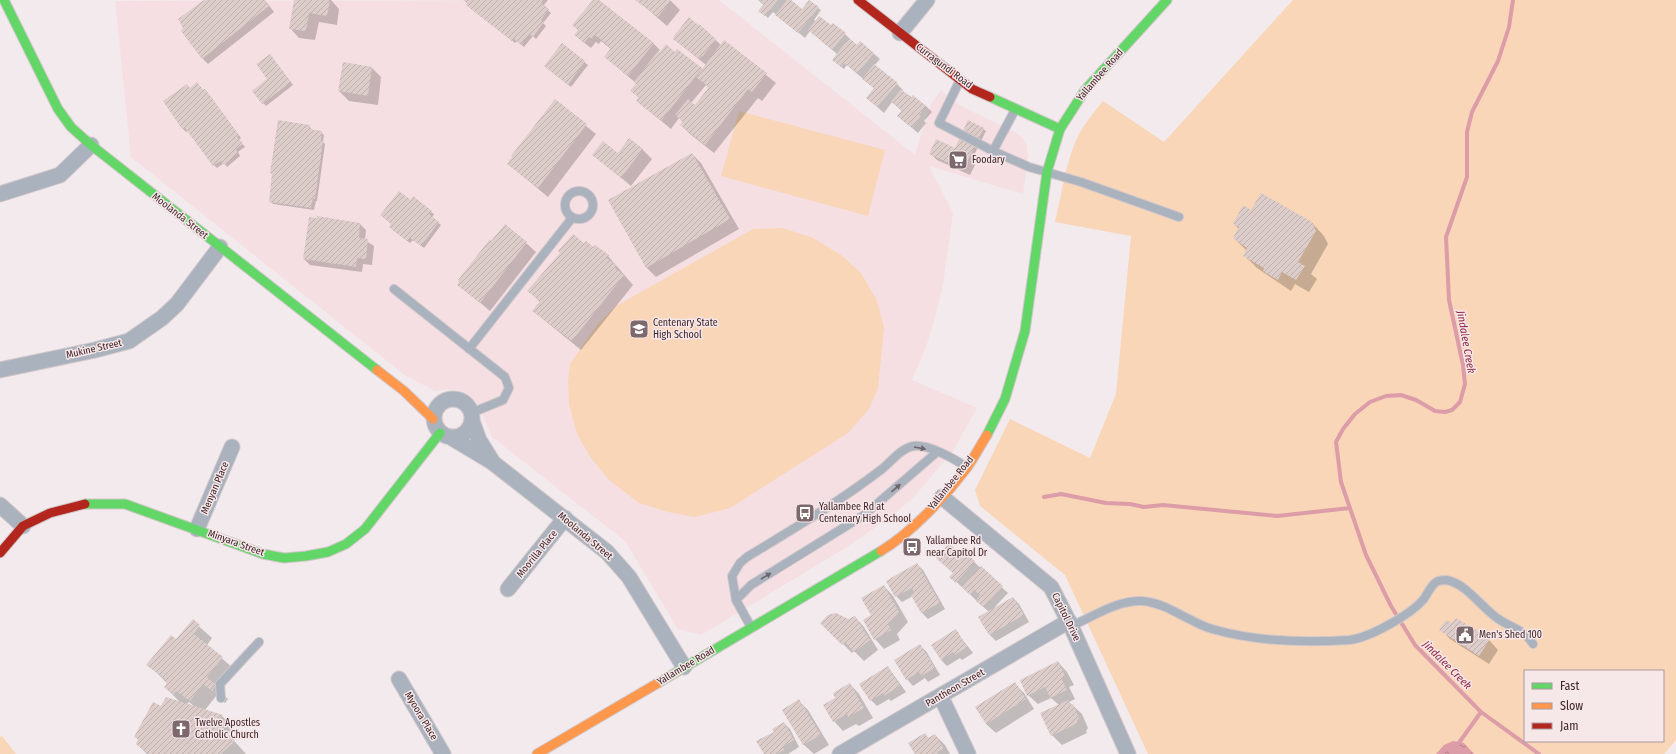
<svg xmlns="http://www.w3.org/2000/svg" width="1676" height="754" font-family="'Fira Sans Condensed',sans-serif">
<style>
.built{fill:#f5dfe2}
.grass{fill:#f8d6b7;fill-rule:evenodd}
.water{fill:url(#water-ripples)}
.shadow{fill:#0003;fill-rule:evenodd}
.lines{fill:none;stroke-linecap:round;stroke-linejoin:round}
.stream{stroke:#dc9ca8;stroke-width:4}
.building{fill:url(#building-hatch)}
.lane-casing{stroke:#d1c7ca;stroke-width:10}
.street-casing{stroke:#d1c7ca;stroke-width:17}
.fast-casing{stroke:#d1c7ca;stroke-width:11}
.slow-casing{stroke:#d1c7ca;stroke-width:11}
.jam-casing{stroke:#d1c7ca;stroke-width:11}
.lane{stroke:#a9b2bd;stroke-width:8}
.street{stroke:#a9b2bd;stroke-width:15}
.fast{stroke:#63d668;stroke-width:9}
.slow{stroke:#ff974d;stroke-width:9}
.jam{stroke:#b3261e;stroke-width:9}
.oneway{fill:#6e646b}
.labels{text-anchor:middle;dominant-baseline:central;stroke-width:3;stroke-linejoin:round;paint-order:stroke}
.street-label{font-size:10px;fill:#3e2428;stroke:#f6e7e9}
.poi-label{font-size:10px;fill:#3e2428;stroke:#f6e7e9;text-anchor:start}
.water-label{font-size:11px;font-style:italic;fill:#8f2643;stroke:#f6e7e9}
</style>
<defs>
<pattern id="water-ripples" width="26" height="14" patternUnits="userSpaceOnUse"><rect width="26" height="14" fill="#dc9ca8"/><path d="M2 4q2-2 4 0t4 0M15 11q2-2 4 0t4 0" fill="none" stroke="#b47f89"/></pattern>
<pattern id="building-hatch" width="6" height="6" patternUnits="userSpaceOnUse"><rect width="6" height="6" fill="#dcccca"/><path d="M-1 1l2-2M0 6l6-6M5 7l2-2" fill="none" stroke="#beafae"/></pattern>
</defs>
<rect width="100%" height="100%" fill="#f2eaec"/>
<path class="built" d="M719,0L915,155L930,106L941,90L959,105L1014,132L1022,137L1027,145L1028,157L1023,194L929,166L953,213L943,284L936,314L927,344L912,380L977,408L953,451L911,500L883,522L850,545L701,635L678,629L625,541L492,437L477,402L465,393L454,389L435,391L406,376L131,157L115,1Z"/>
<path class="grass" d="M1293,0H1676V740L1664,754H1148L1065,575L980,506L975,490L1010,419L1090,458L1116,394L1131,236L1055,222C1062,193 1066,160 1079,134C1086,122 1094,112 1103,101L1164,142ZM1525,671H1663V741H1525Z
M739,111L885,150L868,216L721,176Z
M783,228L813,238L841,255L861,273L877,301L884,328L878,388L869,409L848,433L730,508L695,517L668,512L639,503L609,480L591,458L577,434L569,403L568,381L570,364L597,325L616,306L753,229Z
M2,736L16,754H0V737Z"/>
<path class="water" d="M1453,741L1464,743L1474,754H1436L1444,745Z"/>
<path class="shadow" d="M205,0H265L274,12L208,64L202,58L185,28Z
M295,0H331L339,9L337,25L319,22L315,40L299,38L290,28Z
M464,0H548L543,6L551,13L543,23L546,26L536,39L533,36L524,47L517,41L515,43L470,8L467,5L468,4Z
M594,0H597L654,44L660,50L658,52L675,53L678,50L703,70L706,65L674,39L699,25L721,45L724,41L776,83L762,101L758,98L714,153L690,134L681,125L683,122L679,118L671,129L637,101L639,98L631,90L637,84L612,63L611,49L601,41L599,44L596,42L591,48L582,41L579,31L573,25ZM706,85L709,88L696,106L691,103Z
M637,0H670L680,10L667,26Z
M758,0H790L802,10L818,8L821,10L814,20L845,34L857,46L873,53L880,59L874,66L897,84L903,90L902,91L926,106L932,112L924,121L926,123L918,133L898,116L902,111L892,102L884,113L867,98L875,89L847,65L844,69L836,63L837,54L810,31L805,38L773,12L768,18L763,13L764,5Z
M563,44L588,65L571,87L548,69Z
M270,55L293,85L266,106L253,91L268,79Z
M372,68L381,77L378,105L349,101L339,91Z
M190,89L207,93L241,138L239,140L245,147L238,152L240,156L227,167L224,163L217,168L214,165L188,130L186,132L183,129L164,102Z
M555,101L596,134L548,197L508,164Z
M309,126L312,130L321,132L324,135L323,142L325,144L317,201H316L314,210L273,204L270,201L273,175L271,173Z
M983,129L986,131L971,161L975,165L970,175L937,160L931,154L954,151Z
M642,149L652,159L631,186L594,155L618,154Z
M692,154L701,163L739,229L656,277L647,268L609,200Z
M411,202L431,212L434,214L432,218L441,225L424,248L413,240L410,243L393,230Z
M1252,211L1312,223L1324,236L1328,244L1311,274L1317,279L1309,292L1295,284L1291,291L1257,268L1244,255L1247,251L1234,238L1239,229L1234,224Z
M318,217L360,224L366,230L365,240L374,246L372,265L363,264L362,272L310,265L304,259Z
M492,242L526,243L536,252L490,311L458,284Z
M584,244L608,256L633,285L581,350L533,311L540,302L529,291Z
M962,551L1008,593L993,609L1013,598L1019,604L1029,622L996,641L990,635L980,617L989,612L951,577L954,573L959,554Z
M917,564L923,570L945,609L928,619L922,613L913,596L902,602L896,596Z
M884,586L893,596L908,622L897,634L900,640L884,649L875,639L864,620L872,616Z
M855,617L864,627L878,650L864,661L854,651L852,653L822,623L848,620Z
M193,621L212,638L207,645L235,670L219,690L228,699L225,703L216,696L205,710L222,716L234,728L228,734L246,754H147L137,744L162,708L180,702L165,687L168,684L148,664L177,641ZM189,702L195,707L187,704Z
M1441,629L1489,640L1498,650L1489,664L1450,639Z
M955,630L973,653L962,660L960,658L947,666L941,660Z
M919,645L926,651L940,675L928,682L925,678L913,686L907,679Z
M1058,662L1067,672L1074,685L1069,687L1075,699L1069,702L1082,714L1088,728L1086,731L1087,733L1062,745L1052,735L1059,705L1051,698L1038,704L1028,695Z
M888,667L906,692L891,701L889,699L877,706L871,700Z
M850,684L859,694L873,718L859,726L856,724L843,731L834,721L836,699Z
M1015,684L1024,693L1034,709L996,733L986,724Z
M799,701L808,710L829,745L814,754L804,745L783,710Z
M784,723L790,729L799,747L788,754H765L775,732Z
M925,734L929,739L935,735L945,745L950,754H916Z"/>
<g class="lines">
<path class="stream" d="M1513,0L1509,27L1498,61L1472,112L1467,132V177L1446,237L1449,300L1463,365L1465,384L1460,402L1452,410L1445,412L1435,411L1416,400L1401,395L1386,396L1370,402L1355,414L1343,429L1336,442L1341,482L1366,555L1391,606L1415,645L1481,712L1539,754
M1044,497L1061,494L1106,503L1130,504L1144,507L1163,505L1277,516L1350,508
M1451,754L1481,712"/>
</g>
<path class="building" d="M204,0H265L269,6L202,59L181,31L183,28L178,19Z
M294,0H330L327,16L309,13L306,31L289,29Z
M463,0H543L541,3L549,9L541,20L544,22L533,37L529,34L521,45L514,39L512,41L466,5L467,3Z
M593,0H599L654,43L628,76L604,57L611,48L595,35L592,39L589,37L584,43L574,35L578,30L572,25Z
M635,0H671L658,17Z
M759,0H778L765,16L758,11L764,4Z
M787,0H791L802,9L809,0L819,7L798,33L775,15Z
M819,16L831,25L833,23L846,33L832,50L808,30Z
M689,17L698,25L699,24L716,39L702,57L701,56L699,59L673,39L674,36Z
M849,38L857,45L860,41L874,53L858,73L844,63L841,67L832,60Z
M724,40L767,73L752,92L748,89L705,145L680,125L683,121L675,115L688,99L695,105L709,87L696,77Z
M562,43L585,61L568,85L544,66Z
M666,44L675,52L677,49L702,68L661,121L636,101L639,97L630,91L636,84L634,82L658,51L660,52Z
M270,54L291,82L262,104L252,91L267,79L256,64Z
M343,62L372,67L368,96L338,91Z
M874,64L898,83L877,107L866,98L874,88L862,79Z
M197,82L203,90L205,89L206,90L239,135L237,137L243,144L236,149L238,153L224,165L221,161L213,166L185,128L182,129L163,101L187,84L190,88Z
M901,89L911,98L913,95L926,106L919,115L921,116L912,128L897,116L902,110L891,102Z
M555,99L587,124L538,188L507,164L512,157L511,156Z
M278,120L310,125L309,129L322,131L321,140L323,141L321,156L315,199L313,198L311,208L269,202L272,173H270Z
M968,120L984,128L963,170L929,154L936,139L955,148Z
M629,138L643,149L621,178L592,155L603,141L618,153Z
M692,153L730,219L646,268L608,200Z
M399,191L411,200L413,196L432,211L429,214L439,222L421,246L410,238L407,241L389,227L391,224L380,215Z
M1261,193L1312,222L1316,231L1298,262L1305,266L1296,280L1282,272L1278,280L1263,271L1264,268L1243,256L1247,248L1233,238L1239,227L1233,224L1243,205L1251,210Z
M317,216L360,223L359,238L368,239L366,259L357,258L356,267L303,259L309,217L317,218Z
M505,224L527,242L480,303L457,285L459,282L458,280L490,239L491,241Z
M573,234L584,243L586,241L593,247L595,245L609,255L607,258L617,266L615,268L624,275L572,341L532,311L540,301L527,291L560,253L558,251Z
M949,543L959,553L962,550L975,561L956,583L949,577L953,573L936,558Z
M917,563L940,603L921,613L911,595L914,593L912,588L895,597L886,581Z
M981,566L1003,586L983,607L976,601L980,595L974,590L970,595L962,587Z
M884,585L899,612L888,624L891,630L874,640L863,620L871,615L861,598Z
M1013,597L1024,615L989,635L978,617Z
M836,613L848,619L855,616L870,640L854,652L845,642L842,645L820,623L828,615Z
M1456,618L1490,639L1479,656L1439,630L1446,620L1452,623Z
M193,619L200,625L194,634L223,657L207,677L216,685L212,691L203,684L190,701L176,691L173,695L164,687L167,683L164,681L165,679L146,665L171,635L176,639Z
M956,629L967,647L955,655L953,652L941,660L931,645Z
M920,644L935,668L921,676L919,672L906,680L894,660Z
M1058,661L1065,676L1061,678L1067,690L1050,698L1045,687L1027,696L1020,680Z
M888,666L900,686L884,696L883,693L870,701L859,684Z
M1015,682L1026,699L986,724L975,707Z
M850,683L864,708L848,717L847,714L833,722L823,705L835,698L833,693Z
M166,697L223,715L217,721L235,741L221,754H149L136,744L138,739L134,737L153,702L161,706Z
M799,699L821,735L803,745L782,710Z
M1068,700L1071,705L1073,704L1079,718L1077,721L1078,723L1051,736L1040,713Z
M784,722L794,740L783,747L784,750L776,754H764L756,741L774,732L772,729Z
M925,733L928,738L935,734L944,749L937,752L938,754H915L908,743Z"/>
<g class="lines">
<g class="lane-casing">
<path id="lane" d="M960,80L939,123L993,151
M1015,110L993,151L1029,167L1081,182L1179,217
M565 205a14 14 0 1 1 28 0a14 14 0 1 1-28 0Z
M394,289L505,377L509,388L503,400L471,413
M469,349L572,218
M736,600L751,585L864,515L937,452
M1071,626C1093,617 1117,600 1142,601C1168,603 1188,622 1212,629C1257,642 1303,643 1349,640C1369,638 1410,615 1423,600C1427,595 1430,587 1435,583C1438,580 1442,580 1446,580C1466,583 1481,607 1497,618C1509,627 1524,629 1533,644
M751,627L736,600L732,576L740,563L747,557C793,529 839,502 882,469C891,462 901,448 914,446C928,444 955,459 966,467
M221,698L220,684L259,642"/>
</g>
<g class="street-casing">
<path id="street" d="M900,33L927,0
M0,194L60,175L91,145
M0,370L95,350L129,341L162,318L177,304L220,247
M434 418a19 19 0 1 1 38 0a19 19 0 1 1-38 0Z
M472,421L479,440L492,461
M452,438L492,462L607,552L629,577L684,667
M942,497L1051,587L1071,626L1128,754
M0,505L23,526
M197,529L232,447
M508,589L565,518
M399,679L443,754
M941,697L968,754
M840,754L1069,621"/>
</g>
<g class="fast-casing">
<path id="fast" d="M4,0L58,109L71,127L91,145L377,370
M990,97L1060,129
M987,435L1005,399L1025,331L1047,172L1060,129L1085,90L1167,0
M85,504H125L263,554L284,558L306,556L328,552L346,544L365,529L440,433
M658,683L881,551"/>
</g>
<g class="slow-casing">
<path id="slow" d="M377,370L404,391L433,419
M881,551C911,533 945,497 966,469C974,458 980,446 987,435
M537,754L658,683"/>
</g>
<g class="jam-casing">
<path id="jam" d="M858,0L972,89L990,97
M0,553L23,526L50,513L85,504"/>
</g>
<use href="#lane" class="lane"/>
<use href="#street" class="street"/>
<use href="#fast" class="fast"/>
<use href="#slow" class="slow"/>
<use href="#jam" class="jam"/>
</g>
<defs><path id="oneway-solid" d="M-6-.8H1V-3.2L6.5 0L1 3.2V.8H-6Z"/></defs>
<g class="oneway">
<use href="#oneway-solid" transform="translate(920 448) rotate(10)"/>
<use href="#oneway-solid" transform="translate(896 488) rotate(-41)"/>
<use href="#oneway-solid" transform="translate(766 576) rotate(-31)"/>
</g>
<defs>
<g id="supermarket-square" transform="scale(1)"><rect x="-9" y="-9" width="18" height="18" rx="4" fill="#7d696d" stroke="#f6e7e9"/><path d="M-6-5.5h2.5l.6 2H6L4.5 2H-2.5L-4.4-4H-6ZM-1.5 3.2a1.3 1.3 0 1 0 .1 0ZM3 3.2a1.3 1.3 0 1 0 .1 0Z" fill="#fff"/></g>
<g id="school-square" transform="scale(1)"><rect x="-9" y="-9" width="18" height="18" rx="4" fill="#7d696d" stroke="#f6e7e9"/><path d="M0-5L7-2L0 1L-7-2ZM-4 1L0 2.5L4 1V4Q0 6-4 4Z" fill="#fff"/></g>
<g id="bus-square" transform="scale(1)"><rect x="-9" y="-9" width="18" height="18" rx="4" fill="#7d696d" stroke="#f6e7e9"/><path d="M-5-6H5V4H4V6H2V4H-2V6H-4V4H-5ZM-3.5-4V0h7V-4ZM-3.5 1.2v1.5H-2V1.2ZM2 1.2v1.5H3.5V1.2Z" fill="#fff"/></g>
<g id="civic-square" transform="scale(1)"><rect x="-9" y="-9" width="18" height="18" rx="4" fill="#7d696d" stroke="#f6e7e9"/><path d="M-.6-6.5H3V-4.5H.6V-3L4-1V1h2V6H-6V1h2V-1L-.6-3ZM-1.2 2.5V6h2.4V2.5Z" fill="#fff"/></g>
<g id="church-square" transform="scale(1)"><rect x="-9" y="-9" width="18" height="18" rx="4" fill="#7d696d" stroke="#f6e7e9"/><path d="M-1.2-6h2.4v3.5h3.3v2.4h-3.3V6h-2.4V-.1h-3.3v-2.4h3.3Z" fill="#fff"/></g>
</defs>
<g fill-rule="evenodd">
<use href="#supermarket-square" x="958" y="160"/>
<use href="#school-square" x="639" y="329"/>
<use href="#bus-square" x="805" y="513"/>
<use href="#bus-square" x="912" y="547"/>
<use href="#civic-square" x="1465" y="635"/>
<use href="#church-square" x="181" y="729"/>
</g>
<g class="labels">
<g class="street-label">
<text transform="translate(944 66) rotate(37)">Curragundi Road</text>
<text transform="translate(1100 75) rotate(-49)">Yallambee Road</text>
<text transform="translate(180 216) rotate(38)">Moolanda Street</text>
<text transform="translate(94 349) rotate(-13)">Mukine Street</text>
<text transform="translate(951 483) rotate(-51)">Yallambee Road</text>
<text transform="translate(215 488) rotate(-67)">Menyan Place</text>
<text transform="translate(585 536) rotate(40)">Moolanda Street</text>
<text transform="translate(236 543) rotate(20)">Minyara Street</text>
<text transform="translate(537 554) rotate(-51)">Moorilla Place</text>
<text transform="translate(1066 617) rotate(64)">Capitol Drive</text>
<text transform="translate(686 666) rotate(-31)">Yallambee Road</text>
<text transform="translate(955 688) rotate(-30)">Pantheon Street</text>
<text transform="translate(421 716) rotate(59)">Myoora Place</text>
</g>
<g class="poi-label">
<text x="972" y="160">Foodary</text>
<text x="653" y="323">Centenary State<tspan x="653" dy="12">High School</tspan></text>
<text x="819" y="507">Yallambee Rd at<tspan x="819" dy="12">Centenary High School</tspan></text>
<text x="926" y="541">Yallambee Rd<tspan x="926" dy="12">near Capitol Dr</tspan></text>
<text x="1479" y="635">Men's Shed 100</text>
<text x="195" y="723">Twelve Apostles<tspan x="195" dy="12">Catholic Church</tspan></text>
</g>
<g class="water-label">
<text transform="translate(1466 342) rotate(80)">Jindalee Creek</text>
<text transform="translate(1447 665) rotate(45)">Jindalee Creek</text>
</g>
</g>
<rect x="1524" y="670" width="140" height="72" fill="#f6e7e9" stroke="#ac999c"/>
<rect x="1532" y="683" width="20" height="6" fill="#63d668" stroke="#ac999c"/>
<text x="1560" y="690" font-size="12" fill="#3e2428">Fast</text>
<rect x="1532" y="703" width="20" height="6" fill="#ff974d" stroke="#ac999c"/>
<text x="1560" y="710" font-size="12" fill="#3e2428">Slow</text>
<rect x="1532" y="723" width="20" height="6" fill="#b3261e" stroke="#ac999c"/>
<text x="1560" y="730" font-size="12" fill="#3e2428">Jam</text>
</svg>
